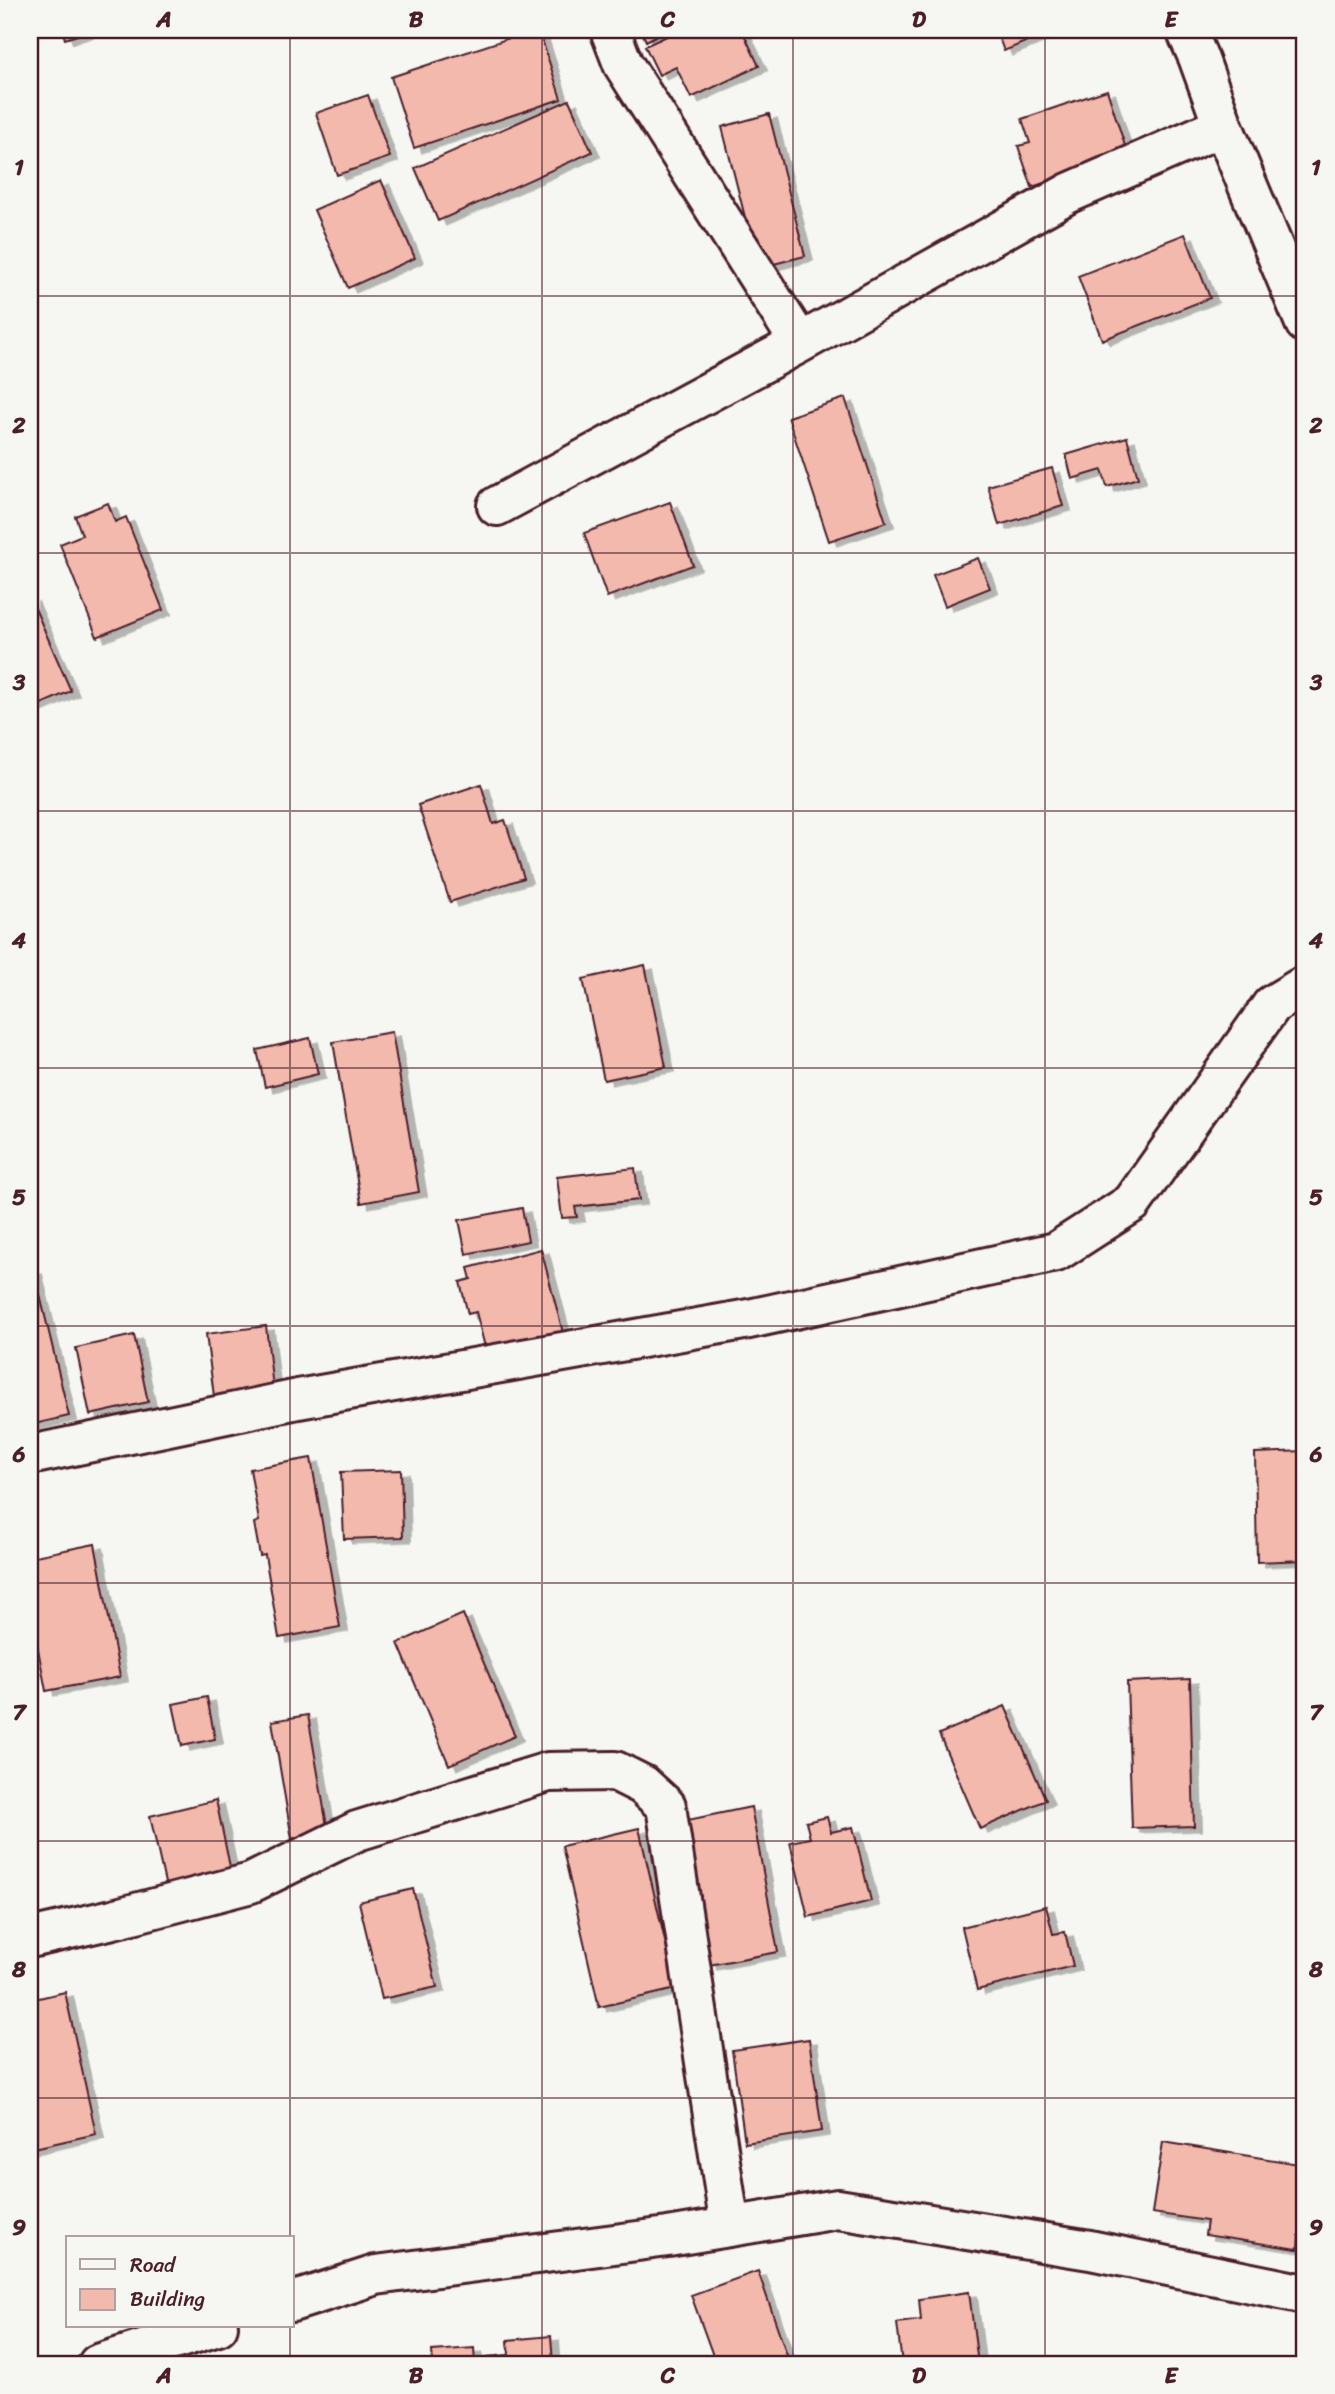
<svg xmlns="http://www.w3.org/2000/svg" width="1335" height="2394" font-family="Sriracha,sans-serif">
<style>
.building{fill:#f3b9ac;stroke:#4a1f2b;stroke-width:2;filter:url(#shadow)}
.lines{fill:none;stroke-linecap:round;stroke-linejoin:round}
.street-casing{stroke:#4a1f2b;stroke-width:44}
.street{stroke:#f6f6f2;stroke-width:38}
.grid{fill:none;stroke:#4a1f2b;stroke-width:2;stroke-opacity:0.55}
.neatline{fill:none;stroke:#4a1f2b;stroke-width:2.5}
.grid-label{font-size:23px;text-anchor:middle;font-weight:bold;fill:#4a1f2b}
</style>
<defs>
<filter id="shadow"><feDropShadow dx="8" dy="4.5" stdDeviation="0" flood-color="#0004"/></filter>
</defs>
<rect width="100%" height="100%" fill="#f6f6f2"/>
<filter id="ink" filterUnits="userSpaceOnUse"><feTurbulence type="fractalNoise" baseFrequency=".0143" numOctaves="2"/><feDisplacementMap in="SourceGraphic" scale="14" xChannelSelector="R" yChannelSelector="G"/><feConvolveMatrix kernelMatrix="1 2 1 2 8 2 1 2 1" color-interpolation-filters="sRGB"/></filter>
<g filter="url(#ink)">
<path class="building" d="M62,30H93L65,39Z
M534,30H539L561,99L414,148L391,77Z
M641,30H667L646,41Z
M680,30H742L759,66L691,98L676,67L659,75L645,46Z
M996,30H1054L1004,51Z
M1107,90L1128,155L1032,187L1018,146L1030,143L1022,119Z
M368,95L390,157L337,175L316,113Z
M569,100L592,152L438,221L415,168Z
M769,114L805,256L758,268L722,127Z
M381,180L415,258L348,288L314,210Z
M1185,234L1210,298L1102,340L1078,276Z
M845,398L886,522L829,541L788,417Z
M1127,437L1138,478L1107,487L1102,470L1072,479L1066,455Z
M1052,468L1063,506L999,525L988,486Z
M670,502L693,565L607,597L584,533Z
M108,503L115,522L126,517L163,610L97,637L60,544L82,535L75,516Z
M978,558L990,588L945,606L933,575Z
M30,597L71,691L30,709Z
M481,784L493,824L505,820L524,878L450,902L418,805Z
M645,965L666,1067L604,1080L583,979Z
M392,1032L419,1192L361,1203L333,1042Z
M310,1038L318,1074L265,1087L257,1050Z
M635,1168L639,1200L575,1207L577,1217L562,1218L557,1177Z
M522,1208L528,1241L466,1254L459,1220Z
M541,1249L566,1344L486,1351L476,1312L468,1314L460,1282L471,1279L468,1268Z
M34,1270L69,1416L30,1425V1271Z
M266,1326L274,1397L215,1404L206,1334Z
M134,1335L148,1402L90,1415L76,1348Z
M1305,1451V1560L1257,1562L1255,1453Z
M311,1458L340,1627L279,1638L265,1555L260,1556L254,1523L259,1521L250,1469Z
M401,1470L403,1537L344,1539L341,1472Z
M95,1544L120,1677L46,1691L30,1607V1557Z
M463,1614L515,1736L449,1765L398,1643Z
M1190,1679L1194,1826L1132,1828L1127,1682Z
M207,1697L215,1739L182,1746L173,1704Z
M1005,1706L1046,1800L980,1829L939,1734Z
M308,1715L328,1832L292,1839L272,1721Z
M216,1800L234,1886L169,1901L150,1816Z
M751,1807L778,1952L709,1965L683,1821Z
M827,1817L831,1832L853,1827L871,1901L808,1917L790,1842L810,1838L806,1822Z
M639,1828L676,1989L599,2007L562,1846Z
M413,1889L437,1987L382,1999L359,1902Z
M1046,1906L1053,1934L1065,1932L1073,1966L977,1990L962,1927Z
M65,1992L96,2134L30,2149V2000Z
M809,2039L822,2131L745,2143L732,2050Z
M1163,2142L1305,2165V2237L1299,2236L1298,2249L1205,2235L1207,2221L1152,2213Z
M758,2271L790,2364H716L691,2295Z
M969,2292L978,2364H902L897,2323L921,2320L919,2299Z
M551,2336L553,2364H488L487,2357L509,2355L508,2340Z
M474,2348L475,2364H433L432,2351Z"/>
<g class="lines">
<g class="street-casing">
<path id="street" d="M610,30L623,64L800,343
M1223,126L1305,323
M497,506L800,343L1069,193L1223,126L1198,57L1186,30
M30,1455L298,1399L749,1319L1056,1252L1132,1203L1272,1005L1305,985
M30,1938L113,1919L251,1883L357,1831L548,1772L615,1771L643,1785L666,1806L730,2227
M292,2302L376,2275L668,2237L838,2209L1090,2250L1305,2294
M98,2364L218,2326"/>
</g>
<use href="#street" class="street"/>
</g>
</g>
<path class="grid" d="M290,30V2238M542,30V2364M793,30V2364M1045,30V2364M30,296H1305M30,553H1305M30,811H1305M30,1068H1305M30,1326H1305M30,1583H1305M30,1841H1305M30,2098H1305M290,2326V2364"/>
<rect width="1335" height="2394" fill="none" stroke="#f6f6f2" stroke-width="77"/>
<rect x="66" y="2236" width="228" height="91" fill="#f6f6f2" stroke="#b1a0a2" stroke-width="2"/>
<rect x="80" y="2259" width="35" height="10" fill="#f6f6f2" stroke="#b1a0a2" stroke-width="2"/>
<text x="130" y="2272" font-size="21" fill="#4a1f2b">Road</text>
<rect x="80" y="2289" width="35" height="21" fill="#f3b9ac" stroke="#b1a0a2" stroke-width="2"/>
<text x="130" y="2306" font-size="21" fill="#4a1f2b">Building</text>
<rect x="38" y="38" width="1258" height="2318" class="neatline"/>
<g class="grid-label">
<text x="164" y="27">A</text>
<text x="416" y="27">B</text>
<text x="668" y="27">C</text>
<text x="919" y="27">D</text>
<text x="1171" y="27">E</text>
<text x="19" y="175">1</text>
<text x="1316" y="175">1</text>
<text x="19" y="433">2</text>
<text x="1316" y="433">2</text>
<text x="19" y="690">3</text>
<text x="1316" y="690">3</text>
<text x="19" y="948">4</text>
<text x="1316" y="948">4</text>
<text x="19" y="1205">5</text>
<text x="1316" y="1205">5</text>
<text x="19" y="1462">6</text>
<text x="1316" y="1462">6</text>
<text x="19" y="1720">7</text>
<text x="1316" y="1720">7</text>
<text x="19" y="1977">8</text>
<text x="1316" y="1977">8</text>
<text x="19" y="2235">9</text>
<text x="1316" y="2235">9</text>
<text x="164" y="2383">A</text>
<text x="416" y="2383">B</text>
<text x="668" y="2383">C</text>
<text x="919" y="2383">D</text>
<text x="1171" y="2383">E</text>
</g>
</svg>
